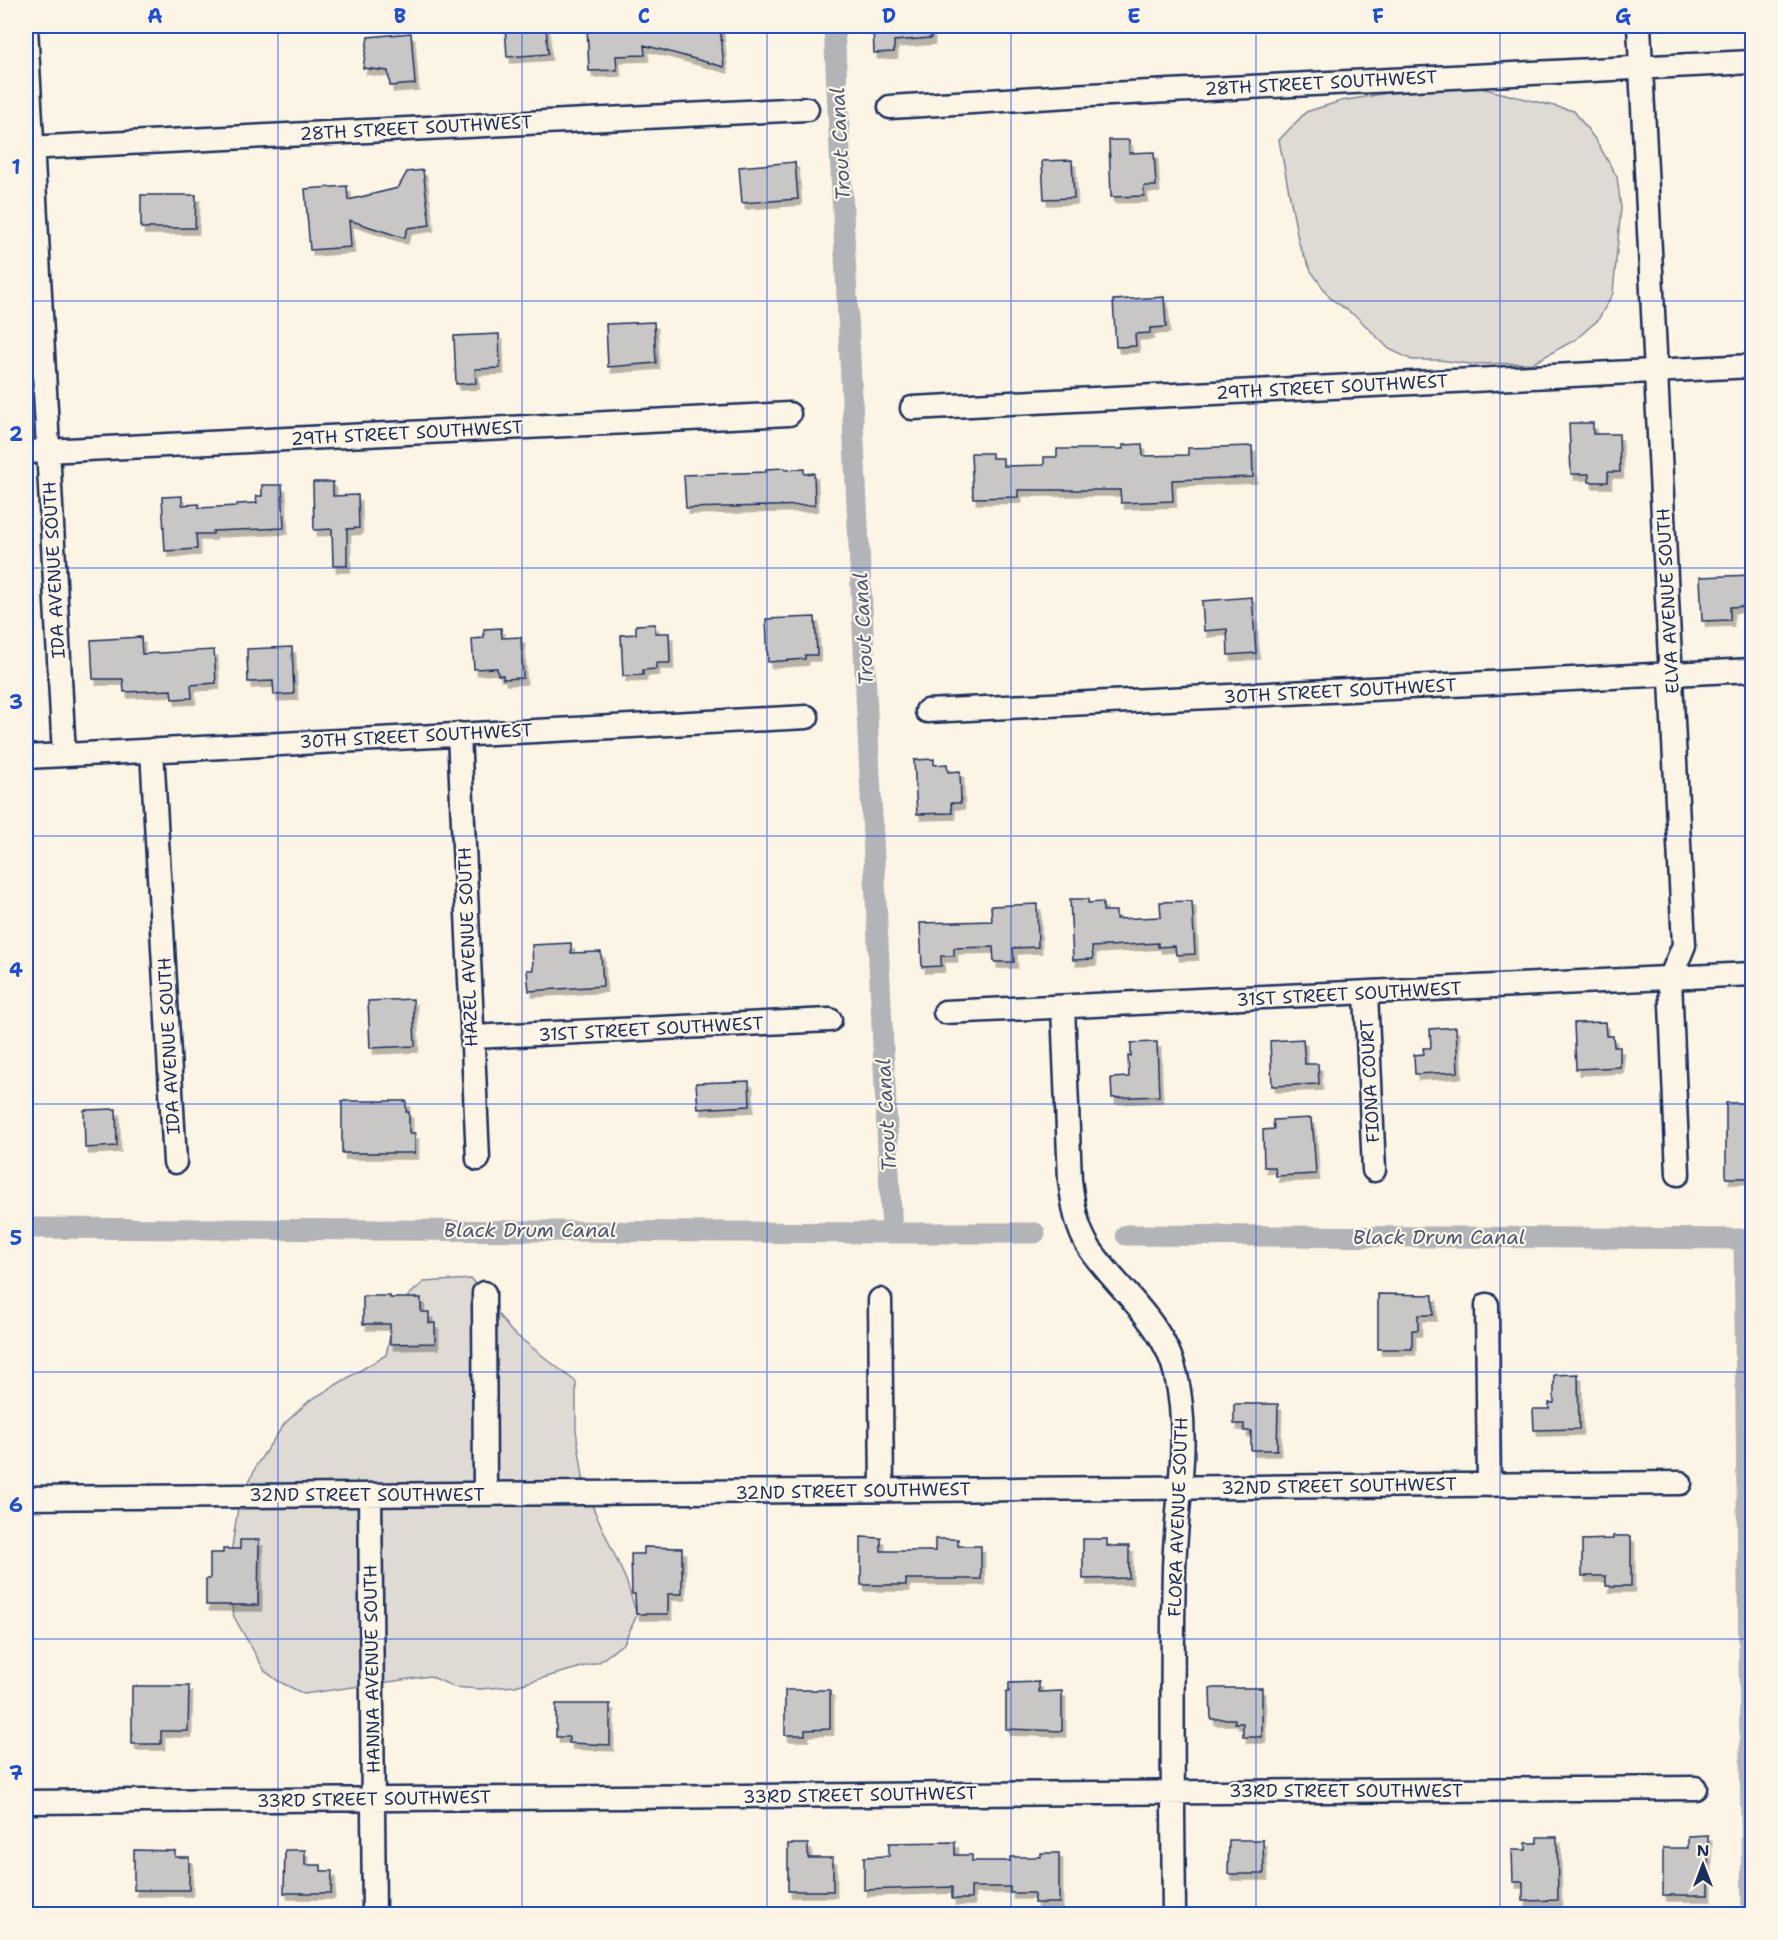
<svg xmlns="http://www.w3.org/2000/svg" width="1778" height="1940" font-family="'Shantell Sans',sans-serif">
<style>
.green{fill:#dfdbd4;stroke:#7d8599;stroke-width:1.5}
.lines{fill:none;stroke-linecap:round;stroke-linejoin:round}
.canal{stroke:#b2b4b8;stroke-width:21}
.building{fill:#c8c7c6;stroke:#1b2f5e;stroke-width:1.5;filter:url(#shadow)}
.minor-casing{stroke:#1b2f5e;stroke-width:27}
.minor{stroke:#fcf5e5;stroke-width:22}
.grid{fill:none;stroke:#1d4ed8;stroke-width:1.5;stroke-opacity:0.55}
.labels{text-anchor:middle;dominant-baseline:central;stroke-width:4.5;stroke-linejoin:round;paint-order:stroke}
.street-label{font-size:18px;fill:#1b2f5e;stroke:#fcf5e5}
.water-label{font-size:20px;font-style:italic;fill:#485779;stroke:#fcf5e5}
.neatline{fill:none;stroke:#1d4ed8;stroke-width:2}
.grid-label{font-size:20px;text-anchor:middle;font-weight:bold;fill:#1d4ed8}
</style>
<defs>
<filter id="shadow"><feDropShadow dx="3.5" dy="6" stdDeviation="0" flood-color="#0004"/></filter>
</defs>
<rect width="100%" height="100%" fill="#fcf5e5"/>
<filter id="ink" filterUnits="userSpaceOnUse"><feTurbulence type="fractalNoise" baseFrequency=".0167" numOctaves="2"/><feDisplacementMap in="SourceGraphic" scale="12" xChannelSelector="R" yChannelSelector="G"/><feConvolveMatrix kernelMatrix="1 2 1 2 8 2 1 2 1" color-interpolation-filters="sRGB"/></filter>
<g filter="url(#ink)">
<path class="green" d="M1438,88H1481L1574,111L1597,142L1617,177L1621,208L1613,293L1598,320L1575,340L1533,363L1470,364L1439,360H1412L1389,349L1358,318L1330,298L1311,271L1299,244L1279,140L1306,112L1341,101L1388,93Z
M471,1279L511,1331L576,1382V1430L585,1490L626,1580L637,1615L624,1643L599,1662L515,1686L480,1689L454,1687L430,1676L304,1694L278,1681L265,1671L234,1617L230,1593V1561L238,1507L257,1464L285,1423L309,1401L386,1355L394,1317L409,1295L424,1282Z"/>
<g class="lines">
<path class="canal" d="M834,26L892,1233
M26,1228L892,1233H1035
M1126,1235L1752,1239
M1744,1239L1752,1914"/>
</g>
<path class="building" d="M505,26H546L548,54L507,57Z
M587,26H720L724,67L644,45L645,55L616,56L617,70L589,71Z
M873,26H931V38L894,41V52L874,53Z
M411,33L415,84L390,86L388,71L363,68L368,37Z
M1109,140H1129V153L1154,152L1156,186H1144V196L1111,197Z
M1072,160L1074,198L1044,199L1042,161Z
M795,162L798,199L742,203L739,167Z
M423,170L430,225L408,228L404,238L349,220L351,247L310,250L305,189L347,186L348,200L398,188L407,172Z
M141,195H196L195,228H141Z
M1164,297L1166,327L1150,328V333L1135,334L1136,346L1116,347L1113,300Z
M654,322L656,363L608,367L606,324Z
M499,334L500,368L475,369L476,383L456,384L454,336Z
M1569,423H1593V434H1619L1620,472H1608V482H1589V474H1571Z
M1142,444L1143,456L1188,455V448L1252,446L1253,477L1172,480L1173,501L1121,503L1120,490H1018V497L973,498L971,453H992V458H1003V466L1044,465V457H1057V449H1123V445Z
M785,468V470L804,469V474L814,473L815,505L686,508L684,475L766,472V469Z
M313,482H333V496L358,495L359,528L347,529V566H333L332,529L314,530Z
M262,485H282L284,528L213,531V534H196L197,549L165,551L162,497L182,496V505L199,504V508L237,506V504L257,503L256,496H262Z
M1752,575V606L1730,607V620L1702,621L1700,577Z
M1252,597L1256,653L1228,655L1227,629L1204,631L1202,601Z
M815,617L817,655H805V659L768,662L766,619Z
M655,624V633H669L670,663H656V669L643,670V675L623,676L621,635L636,634V625Z
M501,628L502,638L521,637L523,678L503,679V675H498L497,668L474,669L472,639L484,638V629Z
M141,637L142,654L214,650L216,683L191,685L192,698L172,699L171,690L124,692L123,679H93L91,640Z
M292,647L294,694L274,695L273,681L248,682L247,649Z
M934,759V765L947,764L948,772L960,771L961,803H951L952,813L917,814L914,760Z
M1070,899H1088V903L1103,902V911H1116V919L1161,917L1160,902L1192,901L1195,954L1176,955L1175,946L1158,947V943L1092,947L1093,959L1073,960Z
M1037,904L1038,947L1013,948L1014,962H994L993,947L954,948V956H941V966L922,967L920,923L992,921L991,906Z
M571,943V953L601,952L603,986L529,991L527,970H533L532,945Z
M413,999L415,1046L370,1048L368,1001Z
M1605,1022L1606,1036H1613L1614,1047H1620V1067L1576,1069L1574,1023Z
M1456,1027L1458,1072L1415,1074L1414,1055L1424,1054L1423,1048H1431L1430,1029Z
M1303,1039L1305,1064H1318L1319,1084L1272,1086L1270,1041Z
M1157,1042L1159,1096L1112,1098L1111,1078L1129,1077L1128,1056H1131V1043Z
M749,1081L750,1106L698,1109L696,1083Z
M342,1101H406V1112H409V1133H415V1153H342Z
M1726,1103H1750V1131H1752V1164H1750V1178H1726Z
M116,1109L117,1146L85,1148L84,1110Z
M1311,1118L1312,1130H1313L1316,1174L1276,1176L1275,1167H1264L1263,1130L1274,1129L1273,1120Z
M1378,1294L1433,1295V1315H1418V1330H1412V1349H1378Z
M363,1296H390V1298H421V1312H429V1323H435V1343L390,1344V1324H363Z
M1578,1374L1579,1429L1534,1430L1533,1409H1549V1403H1554V1375Z
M1234,1404H1278L1277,1450H1251V1431H1244V1424H1234Z
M1613,1536H1631V1586H1606V1576H1582V1540L1613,1539Z
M861,1537L881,1538V1551H935V1539H958V1546H981V1579H906V1585H861Z
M1083,1539H1107V1546H1129V1578L1083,1579Z
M240,1540H259L258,1605H206V1579H210V1553H223V1549H240Z
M644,1547L682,1548V1594H668V1614H636L635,1594H632L631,1554H644Z
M1039,1682V1692L1062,1691V1731L1006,1729V1692H1009V1683Z
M132,1686H189L188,1731H161V1744H132Z
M1210,1688H1262V1737H1243V1723H1235V1719H1211Z
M785,1690H830V1729L805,1730V1735H785Z
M556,1704H610V1745L569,1743V1737H556Z
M1708,1835V1895H1663V1848H1688V1836Z
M1537,1837H1557L1558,1900L1523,1901V1882H1513L1512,1850H1526V1843H1537Z
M1229,1840H1263L1264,1874H1228Z
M955,1842V1855H972V1861H1010V1857H1041V1853H1059V1903H1034V1893H1010V1887H971V1899H952V1887L864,1890V1857L889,1856V1843Z
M788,1844H808V1858H833V1891H788Z
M134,1850L175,1851V1857H189V1890H134Z
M285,1850H305V1865H321V1871H332L331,1893H284Z"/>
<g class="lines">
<g class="minor-casing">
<path id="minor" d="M26,26L64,755
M1639,26L1684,945L1670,979L1678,1174
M890,107L1070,96L1752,62
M26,148L807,109
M912,408L1752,366
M26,452L789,414
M927,711L1752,670
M459,734L478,1159
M152,750L175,1162
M26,757L807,717
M1366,993L1374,1170
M1063,1007L1070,1180C1073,1203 1076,1229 1090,1249C1119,1291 1164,1322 1176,1375C1191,1441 1176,1503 1174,1569C1171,1684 1173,1799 1174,1914
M945,1012L1752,974
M472,1037L830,1020
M484,1293L485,1494
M880,1300L882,1490
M1487,1305L1489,1485
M370,1495L374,1914
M26,1498L1680,1483
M26,1802L1695,1788"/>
</g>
<use href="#minor" class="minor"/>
</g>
</g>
<path class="grid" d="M278,26V1914M522,26V1914M767,26V1914M1011,26V1914M1256,26V1914M1500,26V1914M26,301H1752M26,568H1752M26,836H1752M26,1104H1752M26,1372H1752M26,1639H1752"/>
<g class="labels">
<g class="street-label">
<text transform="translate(1321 83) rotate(-3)">28TH STREET SOUTHWEST</text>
<text transform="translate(416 128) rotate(-3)">28TH STREET SOUTHWEST</text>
<text transform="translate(1332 387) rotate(-3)">29TH STREET SOUTHWEST</text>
<text transform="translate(407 433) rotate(-3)">29TH STREET SOUTHWEST</text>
<text transform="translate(54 570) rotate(-93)">IDA AVENUE SOUTH</text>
<text transform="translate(1668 601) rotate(-93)">ELVA AVENUE SOUTH</text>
<text transform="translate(1340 691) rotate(-3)">30TH STREET SOUTHWEST</text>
<text transform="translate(416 736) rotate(-3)">30TH STREET SOUTHWEST</text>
<text transform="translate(468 947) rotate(-92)">HAZEL AVENUE SOUTH</text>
<text transform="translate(1349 994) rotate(-3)">31ST STREET SOUTHWEST</text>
<text transform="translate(651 1029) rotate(-3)">31ST STREET SOUTHWEST</text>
<text transform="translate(169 1046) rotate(-93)">IDA AVENUE SOUTH</text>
<text transform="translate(1370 1081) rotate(-93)">FIONA COURT</text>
<text transform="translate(1339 1486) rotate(-1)">32ND STREET SOUTHWEST</text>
<text transform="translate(853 1491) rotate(-1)">32ND STREET SOUTHWEST</text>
<text x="367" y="1495">32ND STREET SOUTHWEST</text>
<text transform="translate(1178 1517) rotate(-88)">FLORA AVENUE SOUTH</text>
<text transform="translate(372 1669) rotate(-91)">HANNA AVENUE SOUTH</text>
<text x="1346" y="1791">33RD STREET SOUTHWEST</text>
<text transform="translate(860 1795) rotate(-1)">33RD STREET SOUTHWEST</text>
<text transform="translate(374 1799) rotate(-1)">33RD STREET SOUTHWEST</text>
</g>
<g class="water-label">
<text transform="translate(840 144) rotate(-93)">Trout Canal</text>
<text transform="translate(863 629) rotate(-93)">Trout Canal</text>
<text transform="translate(886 1115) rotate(-93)">Trout Canal</text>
<text x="530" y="1230">Black Drum Canal</text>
<text x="1439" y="1237">Black Drum Canal</text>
</g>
</g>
<rect width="1778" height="1940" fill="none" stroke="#fcf5e5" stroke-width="66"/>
<g transform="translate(1703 1865)" stroke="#fcf5e5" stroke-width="4.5" paint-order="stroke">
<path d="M0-4.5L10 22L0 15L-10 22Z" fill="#1b2f5e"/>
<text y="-9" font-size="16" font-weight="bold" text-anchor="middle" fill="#1b2f5e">N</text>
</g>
<rect x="33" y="33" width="1712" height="1874" class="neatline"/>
<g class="grid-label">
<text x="155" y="23">A</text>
<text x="400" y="23">B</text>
<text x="644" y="23">C</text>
<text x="889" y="23">D</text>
<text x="1134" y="23">E</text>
<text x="1378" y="23">F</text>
<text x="1623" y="23">G</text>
<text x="16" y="174">1</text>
<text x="16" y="441">2</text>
<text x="16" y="709">3</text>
<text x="16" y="977">4</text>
<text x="16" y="1245">5</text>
<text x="16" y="1512">6</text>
<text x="16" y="1780">7</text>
</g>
</svg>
